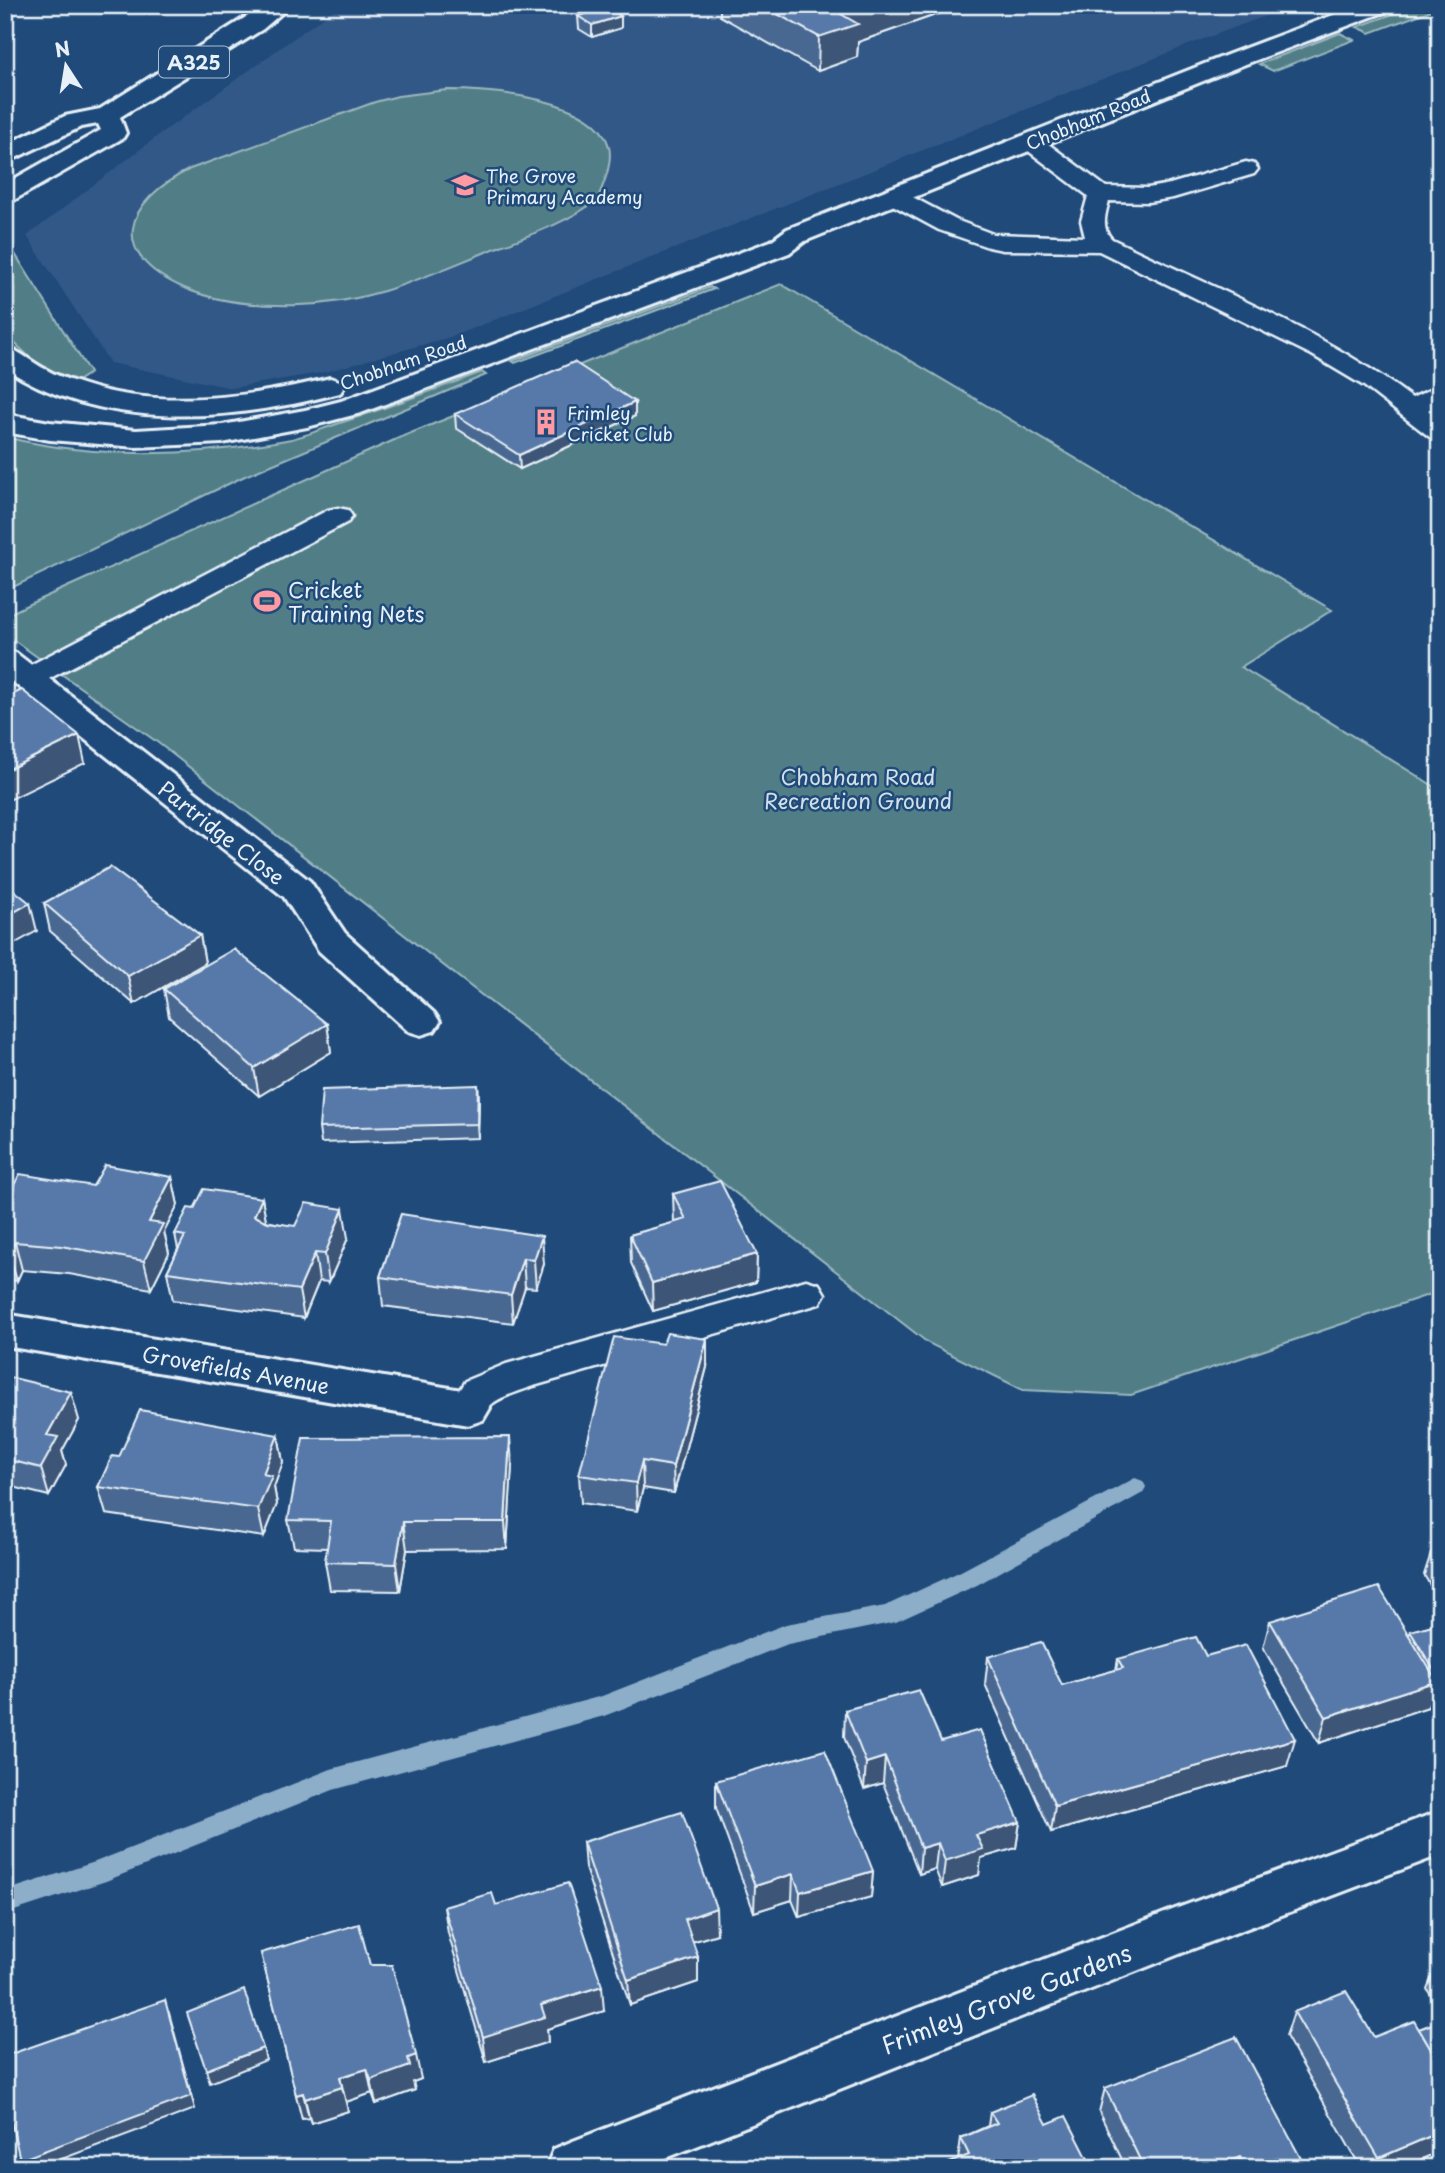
<svg xmlns="http://www.w3.org/2000/svg" width="1445" height="2173" font-family="'Playpen Sans',sans-serif">
<style>
.built{fill:#305888}
.green{fill:#517e86;stroke:#9cb8bf;stroke-width:2}
.lines{fill:none;stroke-linecap:round;stroke-linejoin:round}
.stream{fill:#8caec9;fill-rule:evenodd}
.service-casing{stroke:#e8f1f8;stroke-width:5}
.minor-casing{stroke:#e8f1f8;stroke-width:6}
.tertiary-casing{stroke:#e8f1f8;stroke-width:6}
.secondary-casing{stroke:#e8f1f8;stroke-width:6}
.primary-casing{stroke:#e8f1f8;stroke-width:6}
.service{fill:#1f4a7a;fill-rule:evenodd}
.minor{fill:#1f4a7a;fill-rule:evenodd}
.tertiary{fill:#1f4a7a;fill-rule:evenodd}
.secondary{fill:#1f4a7a;fill-rule:evenodd}
.primary{fill:#1f4a7a;fill-rule:evenodd}
.wall{fill:#4a6891;stroke:#e8f1f8;stroke-width:2}
.shaded-wall{fill:#3c5576;stroke:#e8f1f8;stroke-width:2}
.building{fill:#5679a9;stroke:#e8f1f8;stroke-width:2}
.labels{text-anchor:middle;dominant-baseline:central;stroke-width:5;stroke-linejoin:round;paint-order:stroke}
.far-street-label{font-size:18px;fill:#e8f1f8;stroke:#1f4a7a}
.far-poi-label{font-size:18px;fill:#e8f1f8;stroke:#1f4a7a;text-anchor:start}
.shield{fill:#1f4a7a;stroke:#acbfd2;stroke-width:2}
.shield-label{font-size:19px;font-weight:bold;fill:#e8f1f8}
.poi-label{font-size:21px;fill:#e8f1f8;stroke:#1f4a7a;text-anchor:start}
.park-label{font-size:21px;fill:#d1e0e7;stroke:#1f4a7a}
.street-label{font-size:21px;fill:#e8f1f8;stroke:#1f4a7a}
.near-street-label{font-size:24px;fill:#e8f1f8;stroke:#1f4a7a}
</style>
<rect width="100%" height="100%" fill="#1f4a7a"/>
<filter id="ink" filterUnits="userSpaceOnUse"><feTurbulence type="fractalNoise" baseFrequency=".0143" numOctaves="2"/><feDisplacementMap in="SourceGraphic" scale="14" xChannelSelector="R" yChannelSelector="G"/><feConvolveMatrix kernelMatrix="1 2 1 2 8 2 1 2 1" color-interpolation-filters="sRGB"/></filter>
<g filter="url(#ink)">
<path class="built" d="M340,5H1295L1196,42L454,336L325,372L232,388L110,363L27,236L160,134Z"/>
<path class="green" d="M1417,5L1440,7L1370,33L1357,27Z
M1340,33L1354,40L1273,71L1259,64Z
M447,90C488,90 597,97 609,147C613,163 603,186 597,200C568,222 535,233 501,246C432,273 376,303 299,305C262,306 218,303 184,288C106,254 124,202 190,169L375,102L398,96Z
M5,238L90,373L73,384L40,367L5,334Z
M781,284L1332,610L1241,667L1440,790V1291L1131,1395L1023,1390L928,1343L157,742L5,634V616L27,605L401,437Z
M710,287L714,289L515,363L512,361Z
M482,372L486,375L245,476L5,591V437C96,459 195,457 286,440C304,437 321,429 337,424C387,408 433,390 482,372Z"/>
<g class="lines">
<path class="stream" d="M1135,1478L1143,1481L1146,1487L1143,1493L977,1585L896,1622L788,1644L604,1716L333,1790L106,1881L5,1914V1891L95,1862L331,1769L602,1696L786,1624L885,1606L961,1571Z"/>
<g class="service-casing">
<path id="service" d="M1031,135L1039,137L1106,187L1148,188L1170,184L1246,162L1254,164L1258,169L1254,174L1173,198L1148,202L1109,201C1105,215 1101,228 1112,239C1213,288 1322,330 1412,398L1440,385V404L1428,410L1440,419V440L1431,438L1364,386L1312,355L1099,251L1003,250L988,247L939,230L887,202L883,197L887,192H903L956,220L993,234L1085,237L1081,221L1088,196L1023,147L1020,142L1023,137Z
M338,508L348,510L352,516L348,522L39,684L28,687L17,684L13,678L17,672L328,510Z
M806,1280L819,1284L825,1294L819,1304L530,1387C519,1392 501,1396 492,1404C476,1419 482,1428 454,1419L448,1408L465,1381L506,1364Z"/>
</g>
<g class="minor-casing">
<path id="minor" d="M5,650L16,653L310,881L345,933L434,1013L440,1022L434,1031L421,1035L408,1031L319,951L284,897L5,676Z
M5,1314L468,1391L483,1396L490,1408L483,1420L468,1425L5,1346Z"/>
</g>
<g class="tertiary-casing">
<path id="tertiary" d="M1440,1811V1855L1187,1951L641,2168H546L554,2149L573,2141L1175,1909Z"/>
</g>
<g class="secondary-casing">
<path id="secondary" d="M1360,5H1393L1390,10L1243,65L805,241L789,253L361,413L307,427L222,443L136,447L50,440L5,432V414L50,422L136,430L222,425L305,410L341,401L771,241L787,229L1227,55Z
M5,347C21,351 32,363 47,370C57,376 70,380 82,384C158,410 254,397 330,378L340,381L344,387L340,393C233,421 102,433 5,368Z"/>
</g>
<g class="primary-casing">
<path id="primary" d="M265,5H291L263,29L120,117L126,133L123,138L14,200L5,203V184L101,130L98,124L81,127L5,163V145L65,116L100,109Z"/>
</g>
<use href="#service" class="service"/>
<use href="#minor" class="minor"/>
<use href="#tertiary" class="tertiary"/>
<use href="#secondary" class="secondary"/>
<use href="#primary" class="primary"/>
</g>
<path class="wall" d="M720,5H964L858,42L857,57L818,71L720,16Z
M578,16H621V28L592,37L579,29Z
M635,402V416L520,469L456,428L455,414Z
M44,903L200,935L205,963L134,1004L50,931Z
M164,989L327,1024L331,1052L259,1096L169,1017Z
M478,1085L479,1100L478,1138L321,1143L319,1128Z
M172,1177L178,1205L164,1232L169,1253L151,1289L69,1274L22,1270L17,1281L5,1279V1201L93,1186Z
M673,1194L757,1254L756,1282L653,1311L631,1263L630,1235L674,1223Z
M262,1198L266,1221L348,1238L329,1282L319,1281L304,1318L173,1300L167,1272L178,1249L175,1234L194,1209Z
M401,1214L544,1264L536,1288L525,1287L513,1323L383,1306L380,1277Z
M707,1367L674,1493L643,1488L637,1511L581,1503L579,1475Z
M5,1376L79,1420L62,1451L66,1465L49,1496L5,1485Z
M278,1435L283,1462L274,1487L277,1504L264,1537L106,1514L98,1487L119,1457Z
M512,1465L507,1549L407,1550L400,1591L330,1590L325,1562L327,1548L294,1547L288,1520Z
M1440,1545V1602L1424,1575L1433,1547Z
M1270,1621L1409,1635L1410,1631L1440,1623V1701L1434,1691L1428,1707L1319,1743L1263,1648Z
M1206,1656L1287,1766L1051,1832L985,1684L988,1657L1062,1685L1116,1670L1118,1659Z
M845,1710L1020,1822L1016,1848L981,1858L979,1875L942,1887L935,1869L919,1874L883,1783L864,1789L844,1737Z
M716,1781L873,1871L871,1897L799,1917L792,1900L754,1912L716,1808Z
M583,1842L717,1934L692,1942L698,1957V1982L630,2005L585,1868Z
M496,1905L604,2011L547,2029L548,2042L486,2062L448,1933L444,1907Z
M261,1953L370,1965L421,2079L413,2082L415,2090L376,2104L372,2093L346,2102L348,2111L311,2123L309,2118L302,2119Z
M1440,1974V2011L1427,1989L1432,1976Z
M1294,2012L1374,2037L1419,2029L1440,2021V2151L1402,2168H1361L1286,2036Z
M1105,2088L1306,2168H1126L1099,2112Z
M990,2112L1047,2124L1092,2168H943L944,2165L958,2160L961,2138L988,2126Z"/>
<path class="shaded-wall" d="M867,5H964L858,42L857,57L818,71L819,37L841,14Z
M621,16V28L592,37V25Z
M635,402V416L520,469L519,455Z
M79,735L85,763L5,802V771Z
M30,903L37,931L5,949V917Z
M200,935L205,963L134,1004L128,976Z
M327,1024L331,1052L259,1096L254,1068Z
M478,1085L479,1100L478,1138L477,1124Z
M172,1177L178,1205L164,1232L169,1253L151,1289L144,1261L149,1222Z
M262,1198L267,1226L254,1216Z
M343,1209L348,1238L329,1282L325,1254Z
M542,1236L544,1264L536,1288L534,1260Z
M15,1242L22,1270L17,1281L9,1253Z
M315,1253L319,1281L304,1318L299,1290Z
M757,1254L756,1282L653,1311L652,1283Z
M523,1258L525,1287L513,1323L511,1295Z
M707,1339V1367L674,1493L673,1466Z
M71,1392L79,1420L62,1451L66,1465L49,1496L41,1468L47,1435Z
M278,1435L283,1462L274,1487L277,1504L264,1537L258,1509L263,1474Z
M510,1437L512,1465L507,1549L505,1522Z
M642,1461L643,1488L637,1511L636,1483Z
M403,1522L407,1550L400,1591L396,1564Z
M1437,1681L1428,1707L1319,1743L1326,1717Z
M1295,1739L1287,1766L1051,1832L1055,1806Z
M885,1757L883,1783L864,1789L866,1763Z
M1020,1822L1016,1848L981,1858L979,1875L942,1887L945,1861L976,1835Z
M938,1843L935,1869L919,1874L921,1848Z
M873,1871L871,1897L799,1917L800,1892Z
M793,1874L792,1900L754,1912L755,1886Z
M716,1908L717,1934L685,1944V1919Z
M698,1957V1982L630,2005L628,1980Z
M602,1986L604,2011L547,2029L548,2042L486,2062L483,2037L541,2005Z
M169,2013L195,2109L38,2168H24L20,2160Z
M263,2048L266,2060L210,2083L206,2070Z
M416,2055L421,2079L413,2082L415,2090L376,2104L371,2080L408,2058Z
M367,2069L372,2093L346,2102L340,2077Z
M342,2087L348,2111L311,2123L305,2099Z
M303,2093L309,2118L302,2119L296,2095Z
M1440,2132V2151L1402,2168H1375L1379,2158Z
M1240,2157L1237,2168H1213Z"/>
<path class="building" d="M761,5H867L841,14L858,24L819,37Z
M607,7L621,16L592,25L578,16Z
M574,362L635,402L519,455L455,414Z
M22,690L79,735L5,771V698Z
M110,867L200,935L128,976L44,903Z
M5,883L30,903L5,917Z
M234,949L327,1024L254,1068L164,989Z
M478,1085L477,1124L319,1128L322,1090Z
M105,1165L172,1177L149,1222L163,1224L144,1261L61,1246L15,1242L9,1253H5V1201L20,1174L93,1186Z
M720,1181L757,1254L652,1283L630,1235L686,1219L673,1194Z
M204,1189L262,1198L254,1216L268,1222L295,1226L306,1203L343,1209L325,1254L315,1253L299,1290L167,1272L185,1236L175,1234L188,1208L194,1209Z
M401,1214L542,1236L534,1260L523,1258L511,1295L380,1277Z
M667,1333L707,1339L673,1466L642,1461L636,1483L579,1475L614,1337L663,1344Z
M5,1376L71,1392L47,1435L58,1437L41,1468L5,1459Z
M140,1410L278,1435L263,1474L272,1476L258,1509L98,1487L112,1456L119,1457Z
M510,1437L505,1522H403L396,1564L325,1562L331,1521L288,1520L303,1438Z
M1440,1545V1559L1433,1547Z
M1379,1587L1437,1681L1326,1717L1270,1621Z
M1440,1623V1680L1410,1631Z
M1196,1637L1206,1656L1246,1645L1295,1739L1055,1806L988,1657L1041,1642L1062,1685L1123,1668L1118,1659Z
M919,1690L941,1741L980,1730L1020,1822L976,1835L983,1849L945,1861L938,1843L921,1848L885,1757L866,1763L845,1710Z
M825,1750L873,1871L800,1892L793,1874L755,1886L716,1781Z
M682,1812L716,1908L685,1919L698,1957L628,1980L583,1842Z
M568,1883L602,1986L541,2005L545,2017L483,2037L444,1907L492,1893L496,1905Z
M359,1924L370,1965H392L416,2055L408,2058L410,2066L371,2080L367,2069L340,2077L342,2087L305,2099L303,2093L296,2095L261,1953Z
M1440,1974V1989L1432,1976Z
M244,1990L263,2048L206,2070L187,2013Z
M1346,1991L1374,2037L1414,2021L1440,2065V2132L1379,2158L1294,2012Z
M165,2000L191,2096L20,2160L5,2094V2056Z
M1440,2021V2065L1419,2029Z
M1236,2037L1306,2168H1245L1240,2157L1213,2168H1144L1105,2088Z
M1032,2095L1047,2124L1066,2116L1092,2167L945,2168L944,2165L969,2155L961,2138L997,2123L990,2112Z"/>
</g>
<defs>
<g id="school-bare" transform="scale(2.1)"><path d="M0-5L7-2L0 1L-7-2ZM-4 1L0 2.5L4 1V4Q0 6-4 4Z" fill="#ff9aa2" stroke="#1f4a7a" stroke-width="2.5" paint-order="stroke"/></g>
<g id="building-bare" transform="scale(2.1)"><path d="M-4-6H4V6H1V3H-1V6H-4ZM-2.5-4.3h1.7v1.8h-1.7ZM.8-4.3h1.7v1.8H.8ZM-2.5-1h1.7V.8h-1.7ZM.8-1h1.7V.8H.8Z" fill="#ff9aa2" stroke="#1f4a7a" stroke-width="2.5" paint-order="stroke"/></g>
<g id="stadium-bare" transform="scale(2.1)"><path d="M0-5a6.5 5 0 1 0 0 10a6.5 5 0 1 0 0-10ZM-3.5-1.8h7v3.6h-7Z" fill="#ff9aa2" stroke="#1f4a7a" stroke-width="2.5" paint-order="stroke"/></g>
</defs>
<g fill-rule="evenodd">
<use href="#school-bare" x="465" y="185"/>
<use href="#building-bare" x="546" y="422"/>
<use href="#stadium-bare" x="267" y="601"/>
</g>
<g class="labels">
<g class="far-street-label">
<text transform="translate(1088 119) rotate(-22)">Chobham Road</text>
<text transform="translate(403 362) rotate(-19)">Chobham Road</text>
</g>
<g class="far-poi-label">
<text x="486" y="175">The Grove<tspan x="486" dy="21">Primary Academy</tspan></text>
<text x="567" y="412">Frimley<tspan x="567" dy="21">Cricket Club</tspan></text>
</g>
<rect class="shield" x="159" y="46.5" width="70" height="31" rx="5"/>
<g class="shield-label">
<text x="194" y="62">A325</text>
</g>
<g class="poi-label">
<text x="288" y="589">Cricket<tspan x="288" dy="24">Training Nets</tspan></text>
</g>
<g class="park-label">
<text x="858" y="776">Chobham Road<tspan x="858" dy="24">Recreation Ground</tspan></text>
</g>
<g class="street-label">
<text transform="translate(222 832) rotate(38)">Partridge Close</text>
<text transform="translate(236 1369) rotate(10)">Grovefields Avenue</text>
</g>
<g class="near-street-label">
<text transform="translate(1006 1998) rotate(-21)">Frimley Grove Gardens</text>
</g>
</g>
<rect width="1445" height="2173" fill="none" stroke="#1f4a7a" stroke-width="28"/>
<rect x="14" y="14" width="1417" height="2145" fill="none" stroke="#e8f1f8" stroke-width="2.5" filter="url(#ink)"/>
<g transform="translate(66 66) rotate(348)" stroke="#1f4a7a" stroke-width="5" paint-order="stroke">
<path d="M0-5L12 26L0 18L-12 26Z" fill="#e8f1f8"/>
<text y="-10" font-size="19" font-weight="bold" text-anchor="middle" fill="#e8f1f8">N</text>
</g>
</svg>
